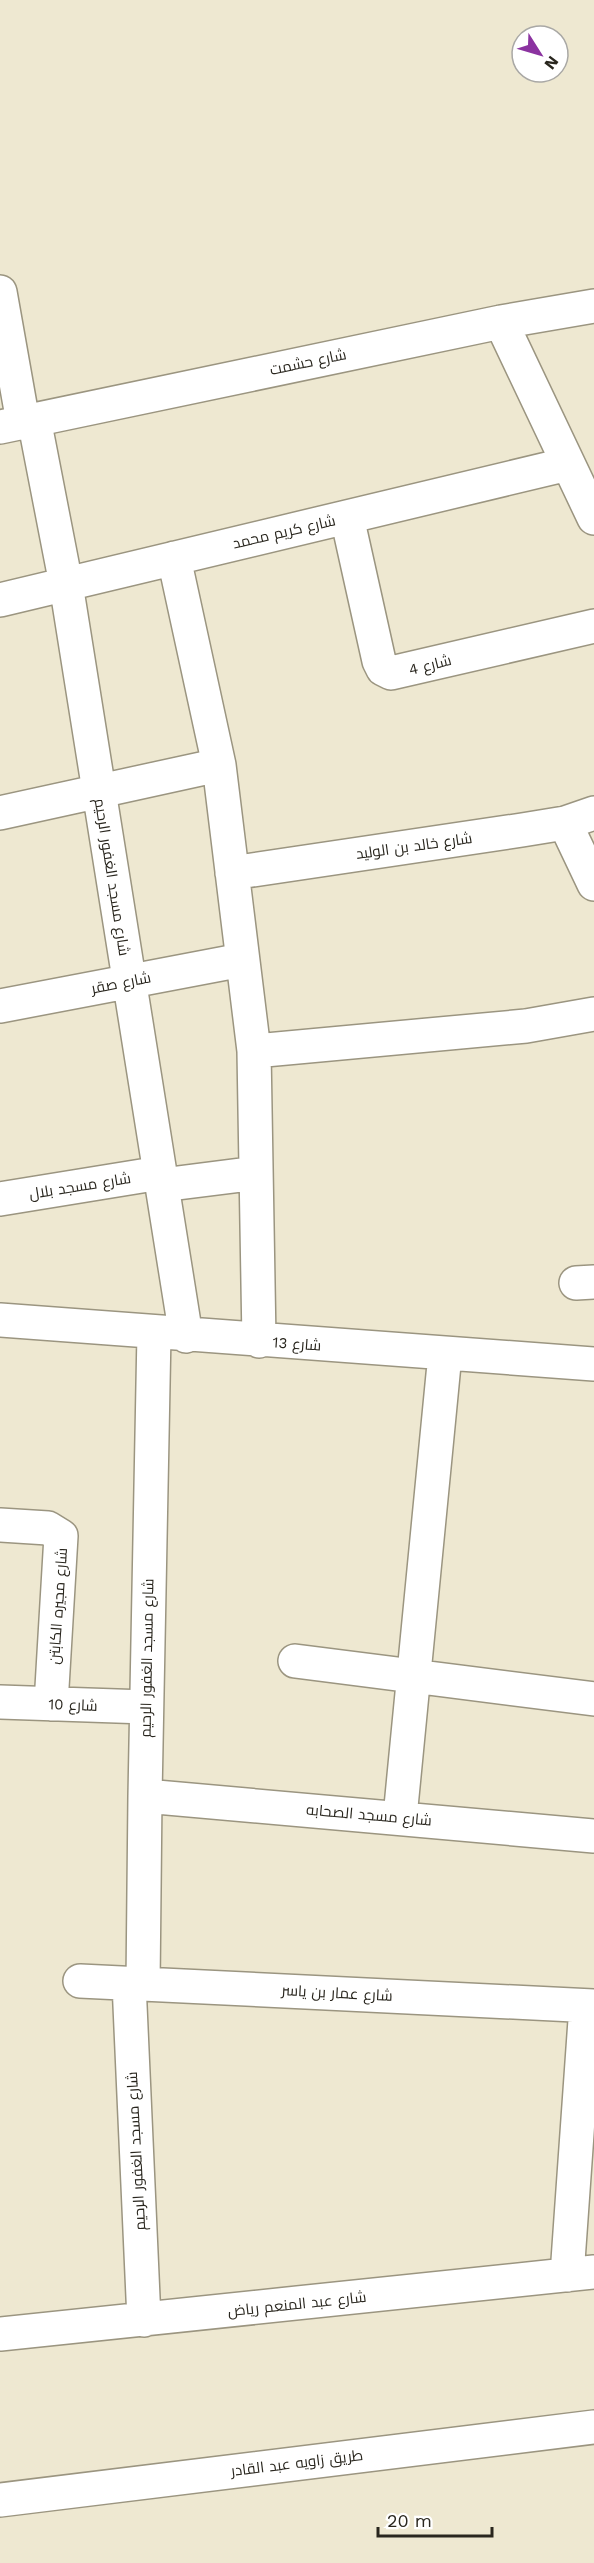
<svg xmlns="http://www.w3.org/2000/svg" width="594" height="2563" font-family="'Work Sans',Cairo,sans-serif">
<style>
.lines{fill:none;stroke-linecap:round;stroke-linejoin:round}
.minor-casing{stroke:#9b9580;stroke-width:36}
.minor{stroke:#fff;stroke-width:33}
.labels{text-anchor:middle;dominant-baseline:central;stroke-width:5;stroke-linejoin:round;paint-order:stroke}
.street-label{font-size:15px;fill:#29261e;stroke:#fff}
</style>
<rect width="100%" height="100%" fill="#eee8d1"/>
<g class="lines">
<g class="minor-casing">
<path id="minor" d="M0,292L23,422
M501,322L594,518
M34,419L66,584L186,1336
M0,427L501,322L594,306
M347,517L379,661L383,669L391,673L594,626
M174,558L219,765L254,1051L259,1341
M0,600L568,464
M0,813L219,765
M565,823L594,884
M232,873L522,830L565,823L594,813
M0,1006L242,960
M254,1051L526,1026L594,1014
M162,1185L256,1173
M0,1199L160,1173
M576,1283L594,1282
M0,1320L594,1364
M0,1525L48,1528L61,1536L51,1704
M295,1661L594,1699
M0,1702L146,1707
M145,1796L594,1836
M400,1817L445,1354
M80,1981L594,2006
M129,1983L144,2320
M143,1984L145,1796L154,1333
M567,2275L586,2006
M0,2334L594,2272
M0,2500L594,2427"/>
</g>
<use href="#minor" class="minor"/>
</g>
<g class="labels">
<g class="street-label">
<text transform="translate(308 362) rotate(-12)">شارع حشمت</text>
<text transform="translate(284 532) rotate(-13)">شارع كريم محمد</text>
<text transform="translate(430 665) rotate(-14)">شارع 4</text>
<text transform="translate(414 846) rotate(-8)">شارع خالد بن الوليد</text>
<text transform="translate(112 877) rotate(81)">شارع مسجد الغفور الرحيم</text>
<text transform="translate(121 983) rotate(-11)">شارع صقر</text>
<text transform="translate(80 1186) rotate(-9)">شارع مسجد بلال</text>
<text transform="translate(297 1344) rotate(4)">شارع 13</text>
<text transform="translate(58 1606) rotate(-86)">شارع مجيره الكابتن</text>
<text transform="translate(147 1658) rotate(-89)">شارع مسجد الغفور الرحيم</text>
<text transform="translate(73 1705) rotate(2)">شارع 10</text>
<text transform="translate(369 1815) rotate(5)">شارع مسجد الصحابه</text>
<text transform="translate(337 1993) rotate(3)">شارع عمار بن ياسر</text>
<text transform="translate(136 2151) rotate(-93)">شارع مسجد الغفور الرحيم</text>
<text transform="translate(297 2304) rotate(-6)">شارع عبد المنعم رياض</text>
<text transform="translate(297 2463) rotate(-7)">طريق زاويه عبد القادر</text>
</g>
</g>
<g transform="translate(540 54) rotate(127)"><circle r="28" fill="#ffffff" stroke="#a9a8a5" stroke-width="1.5"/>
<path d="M0-4.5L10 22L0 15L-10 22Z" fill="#8b33a0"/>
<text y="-9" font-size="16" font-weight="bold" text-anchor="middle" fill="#29261e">N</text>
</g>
<path d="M378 2527v9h114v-9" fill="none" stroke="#29261e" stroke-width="3"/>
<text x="387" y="2527" font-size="18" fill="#29261e" stroke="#ffffff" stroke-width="4.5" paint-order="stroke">20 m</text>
</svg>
